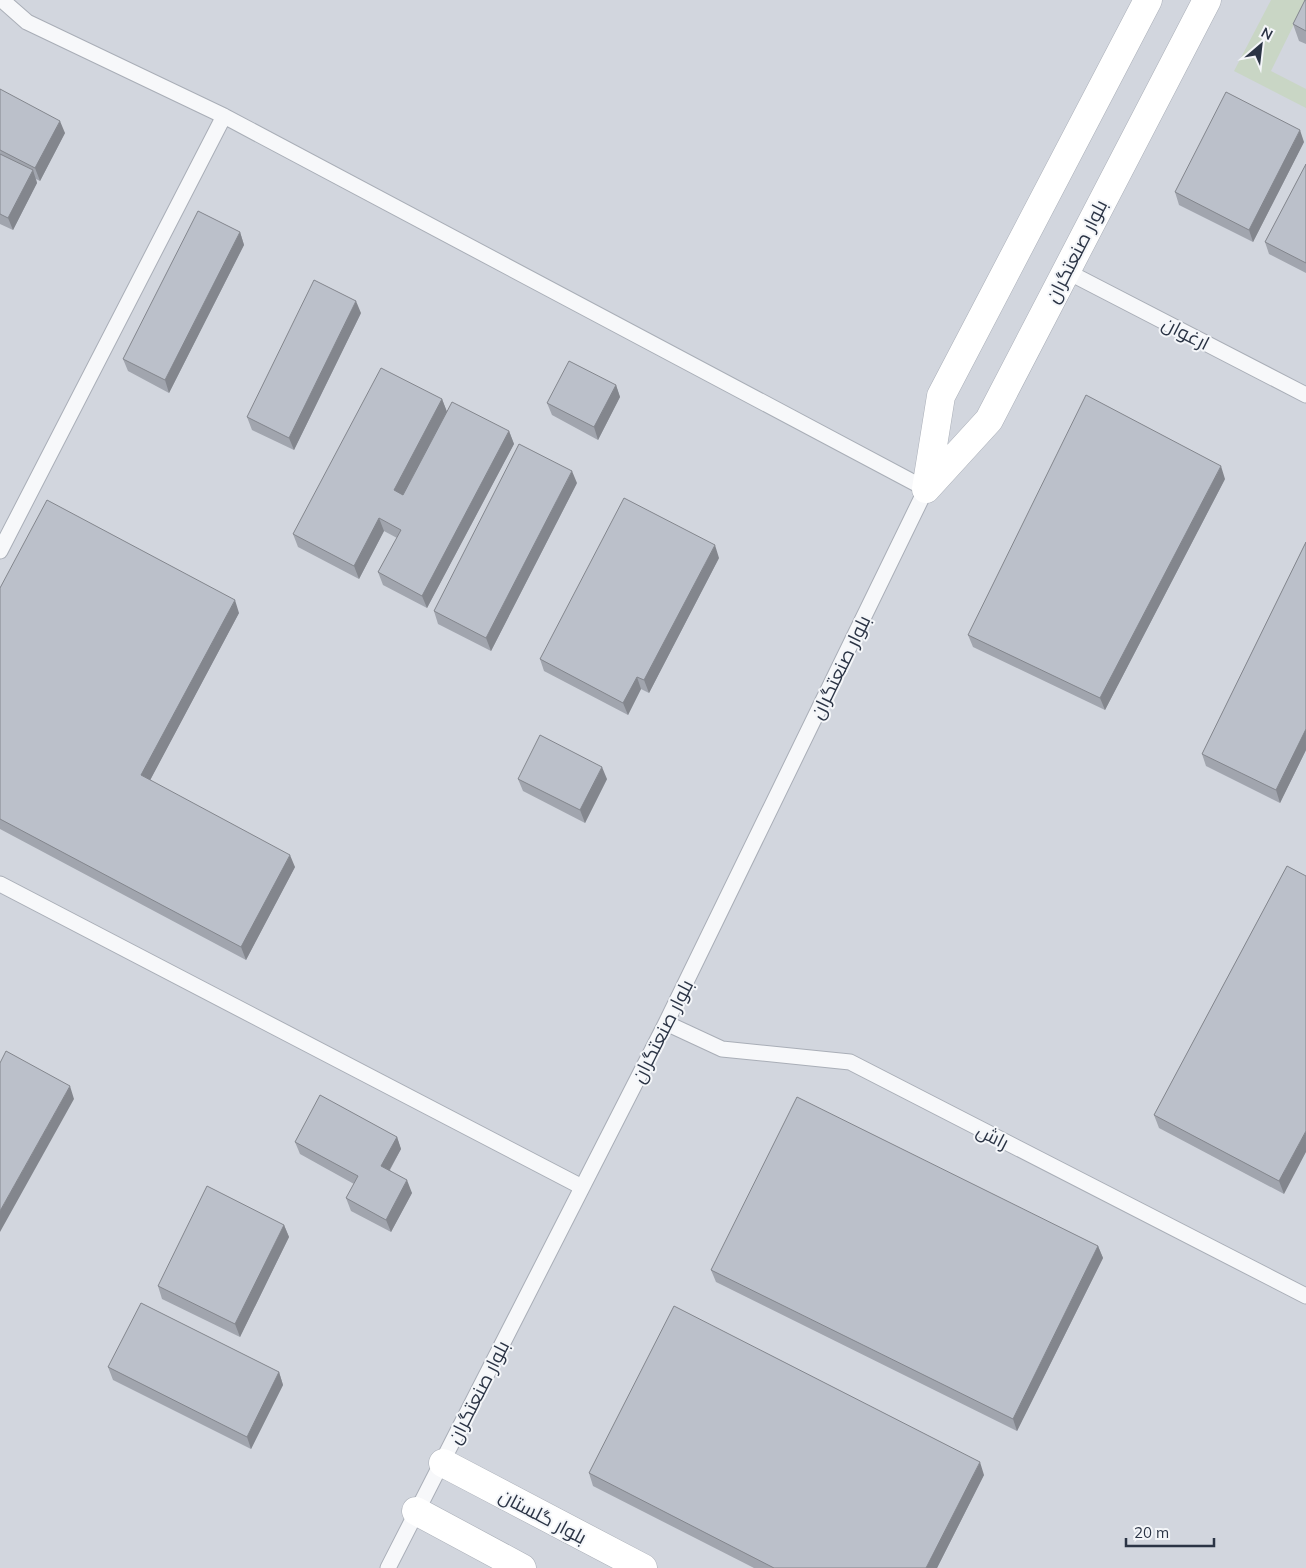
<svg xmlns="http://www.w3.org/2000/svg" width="1306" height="1568" font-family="Mulish,Cairo,sans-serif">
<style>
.built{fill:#d2d6de}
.green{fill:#c9d6c5}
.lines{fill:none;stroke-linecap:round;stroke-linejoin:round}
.lane-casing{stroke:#a9aeb7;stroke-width:17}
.secondary-casing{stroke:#a9aeb7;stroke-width:29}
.lane{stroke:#f7f8fa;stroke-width:15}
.secondary{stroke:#fff;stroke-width:28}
.wall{fill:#a1a5ae}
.shaded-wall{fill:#83868d}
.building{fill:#bbc0ca;stroke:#83868d}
.labels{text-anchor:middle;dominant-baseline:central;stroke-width:4;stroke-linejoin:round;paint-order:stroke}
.street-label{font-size:19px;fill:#2b3445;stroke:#f4f6f9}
</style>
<rect width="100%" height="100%" fill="#e4e7ec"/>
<path class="built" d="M0,0H1306V1568H0Z"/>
<path class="green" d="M1271,0H1306L1271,71L1306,89V108L1234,71Z"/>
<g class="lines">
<g class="lane-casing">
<path id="lane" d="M2,0L27,22L224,116L926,489L666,1023L388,1568
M1066,271L1306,395
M0,551L224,116
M0,884L582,1187
M666,1023L722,1049L850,1062L1306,1296"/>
</g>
<g class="secondary-casing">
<path id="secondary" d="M926,489L989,420L1207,0
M926,489L941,396L1148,0
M443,1463L643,1568
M416,1511L522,1568"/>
</g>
<use href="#lane" class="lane"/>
<use href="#secondary" class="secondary"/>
</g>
<path class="wall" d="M1306,0V44L1299,41L1293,24Z
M0,89L65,133L40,181L36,179L37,183L13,230L0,224Z
M1304,142L1253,242L1179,205L1175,192Z
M1306,164V273L1269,254L1265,242Z
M240,232L244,245L169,393L128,371L123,359Z
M361,313L294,450L252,430L247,417Z
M616,385L620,397L598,440L552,415L547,403Z
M442,399L447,412L403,495L509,431L514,444L427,608L383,585L378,572L397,538L384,531L359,579L298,547L293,534Z
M1225,479L1105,710L973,647L968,635Z
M577,483L491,651L438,624L434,611Z
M1306,542V750L1280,803L1206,766L1202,754Z
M719,558L649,693L641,689L628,715L544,671L540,659Z
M0,588L239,613L150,780L295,867L246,960L0,829Z
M518,779H607L585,823L523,791Z
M1287,866L1284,1194L1159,1128L1154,1115Z
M397,1137L401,1149L390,1170L412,1193L391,1232L351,1211L346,1198L354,1184L300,1154L295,1142Z
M284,1225L289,1237L240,1337L162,1299L158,1286Z
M1098,1246L1103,1258L1017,1431L716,1282L711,1270Z
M108,1367L279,1372L283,1385L251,1449L113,1380Z
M589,1473L984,1475L937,1568H754L593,1486Z"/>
<path class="shaded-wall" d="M60,121L65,133L40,181L35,168Z
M1300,130L1304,142L1253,242L1249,230Z
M33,170L37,183L13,230L8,218Z
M240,232L244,245L169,393L165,380Z
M356,301L361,313L294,450L289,438Z
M616,385L620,397L598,440L594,427Z
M442,399L447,412L399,503L394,490Z
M509,431L514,444L427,608L422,596Z
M1221,466L1225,479L1105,710L1100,698Z
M572,471L577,483L491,651L486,638Z
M379,518L384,531L359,579L354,566Z
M715,545L719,558L649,693L644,680Z
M235,600L239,613L146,788L141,775Z
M637,677L641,689L628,715L623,703Z
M1306,729V750L1280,803L1276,790Z
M602,767L607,779L585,823L580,810Z
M290,855L295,867L246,960L241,947Z
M70,1086L74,1099L0,1232V1211Z
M1306,1131V1152L1284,1194L1279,1181Z
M397,1137L401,1149L385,1178L381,1166Z
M407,1180L412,1193L391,1232L386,1220Z
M284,1225L289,1237L240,1337L235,1324Z
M1098,1246L1103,1258L1017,1431L1013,1419Z
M279,1372L283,1385L251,1449L247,1437Z
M980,1462L984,1475L937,1568H926Z"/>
<path class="building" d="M1305,0H1306V31L1293,24Z
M0,89L60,121L35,168L0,150Z
M1226,92L1300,130L1249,230L1175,192Z
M0,154L33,170L8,218L0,214Z
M1306,164V263L1265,242Z
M198,211L240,232L165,380L123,359Z
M314,280L356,301L289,438L247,417Z
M569,361L616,385L594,427L547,403Z
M381,368L442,399L394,490L403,495L452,402L509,431L422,596L378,572L401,530L379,518L354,566L293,534Z
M1086,395L1221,466L1100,698L968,635Z
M519,444L572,471L486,638L434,611Z
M624,498L715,545L644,680L637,677L623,703L540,659Z
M47,500L235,600L141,775L290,855L241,947L0,819V588Z
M1306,542V729L1276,790L1202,754Z
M540,735L602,767L580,810L518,779Z
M1287,866L1306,876V1131L1279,1181L1154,1115Z
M6,1051L70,1086L0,1211V1063Z
M320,1095L397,1137L381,1166L407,1180L386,1220L346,1198L358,1176L295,1142Z
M797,1097L1098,1246L1013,1419L711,1270Z
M207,1186L284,1225L235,1324L158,1286Z
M141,1303L279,1372L247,1437L108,1367Z
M674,1306L980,1462L926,1568H774L589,1473Z"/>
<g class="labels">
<g class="street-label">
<text transform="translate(1076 251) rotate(-63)">بلوار صنعتگران</text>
<text transform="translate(1186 333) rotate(27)">ارغوان</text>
<text transform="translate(840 667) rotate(-64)">بلوار صنعتگران</text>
<text transform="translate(662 1031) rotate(-63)">بلوار صنعتگران</text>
<text transform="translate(993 1136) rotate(27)">راش</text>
<text transform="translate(478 1392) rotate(-63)">بلوار صنعتگران</text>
<text transform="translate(543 1516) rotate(28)">بلوار گلستان</text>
</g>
</g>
<g transform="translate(1261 45) rotate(28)" stroke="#f4f6f9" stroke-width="4" paint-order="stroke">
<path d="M0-4L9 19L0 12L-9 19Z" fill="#2b3445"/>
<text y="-8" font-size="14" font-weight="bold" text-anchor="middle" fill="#2b3445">N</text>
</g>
<path d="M1126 1538v8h88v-8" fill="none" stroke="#2b3445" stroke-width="2.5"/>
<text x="1134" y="1538" font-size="15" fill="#2b3445" stroke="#f4f6f9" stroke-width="4" paint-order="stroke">20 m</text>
</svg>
